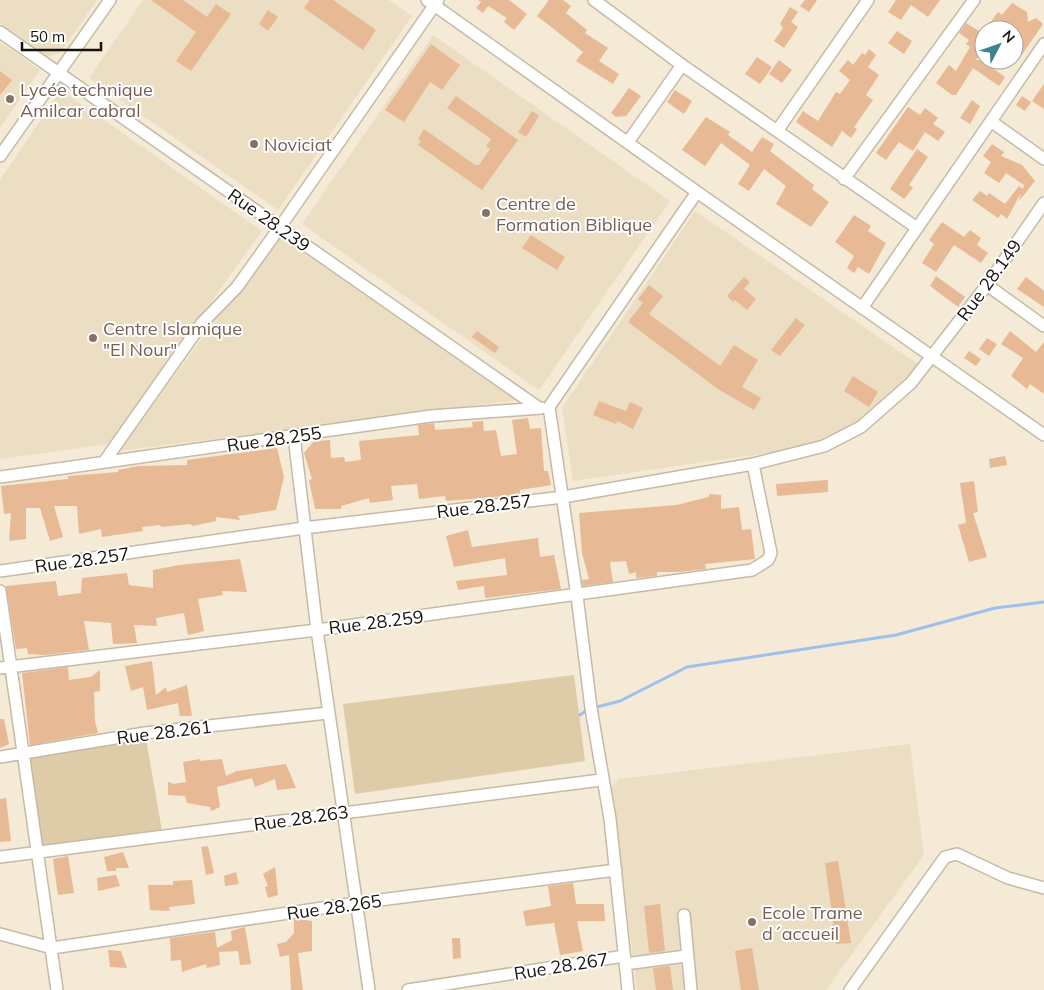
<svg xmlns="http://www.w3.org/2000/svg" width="1044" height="990" font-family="Mulish,sans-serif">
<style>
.built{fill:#ecdec3}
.green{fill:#decba7}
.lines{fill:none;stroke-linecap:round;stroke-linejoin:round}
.stream{stroke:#9cc1ec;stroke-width:3}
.building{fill:#e7b994}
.minor-casing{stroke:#c4baa6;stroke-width:14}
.minor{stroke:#fff;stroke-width:11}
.education-dot{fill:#8d6e63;stroke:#fff;stroke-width:2}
.labels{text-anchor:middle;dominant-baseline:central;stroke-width:4;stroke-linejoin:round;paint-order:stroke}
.education-label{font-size:18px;fill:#785e54;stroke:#fff;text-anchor:start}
.street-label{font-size:18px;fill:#17130c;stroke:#fff}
</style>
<rect width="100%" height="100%" fill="#f5ead6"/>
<path class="built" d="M0,0H97L60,53L48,57L0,23Z
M143,0H389L412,16L278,210L89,78Z
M433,35L670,201L539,390L302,224Z
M0,42L40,70L0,128Z
M61,90L262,231L109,444L0,459V180Z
M695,211L919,365L898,390L857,423L833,437L781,451L573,481L562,408Z
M278,235L517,400L119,451Z
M910,744L924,855L826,990H637L611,787L619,779Z"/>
<path class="green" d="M574,675L585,761L355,794L343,704Z
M145,733L163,837L42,848L30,753Z"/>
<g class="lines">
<path class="stream" d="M593,708L620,701L687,667L896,635L995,608L1044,602
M580,715L587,710"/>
</g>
<path class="building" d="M151,0H183L207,17L216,4L231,14L191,71L176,61L196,32Z
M310,0H333L376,30L363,50L304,8Z
M478,0H509L527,14L514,30L504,22L507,18L488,6L483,13L476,8L481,2Z
M549,0H563L571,6L566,13L587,30L585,33L608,48L599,61L619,74L613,84L576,61L583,52L537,16Z
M805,0H817L809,12L800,6Z
M896,0H940L928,17L911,5L901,20L888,12Z
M1012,3L1027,12L1028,22L1036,18L1043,24L1021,56L1014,51V30H985L998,12L1002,15Z
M790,7L798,12L791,22L798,27L784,48L774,41L783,28L780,24Z
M268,10L278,17L268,31L259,24Z
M966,23L984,34V47L976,60H1000L994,69L1005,77L999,86L973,68L956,95H952L936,83L949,65L956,71L970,47L966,44L969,40L959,33Z
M897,31L912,41L904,54L888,43Z
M431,44L460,65L442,90L430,82L404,122L385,110Z
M869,49L876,55L868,67L879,75L866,95L873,100L854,127L857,129L851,138L842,131L832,147L796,122L803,111L818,121L836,92L840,94L850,80L839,71L848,60L853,65L862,53L865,55Z
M757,57L772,67L760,84L745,74Z
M779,60L792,70L782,83L769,74Z
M0,71L12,80L0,95Z
M1044,84V109L1032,101Z
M629,88L641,96L626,116L616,117L611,113Z
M675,90L692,101L684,114L667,102Z
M456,96L518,140L482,190L418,145L421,141L418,139L424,129L475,165H479L490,149L486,146L491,139L447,108Z
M1022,96L1031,102L1025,111L1016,105Z
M972,100L980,106L970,124L960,118Z
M908,107L920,115L925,108L938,118L933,124L945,132L938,141L925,132L913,151L899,142L886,160L876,153Z
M532,111L539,116L526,137L518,132Z
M706,117L730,132L728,135L752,152L762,137L774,144L770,151L814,185L812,189L829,202L811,227L776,204L786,186L764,169L749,191L738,184L750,165L721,143L705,166L682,150Z
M992,144L1004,152L1001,156L1022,165L1035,181L1019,201L1021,193L1007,219L1001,214L998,218L972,200L980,191L987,196L989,193L1005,204L1019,186L1023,189L1024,185L1006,173L999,183L984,173L991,162L983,156Z
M917,149L928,157L909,185L913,188L904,199L890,189Z
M854,215L871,226L868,231L886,243L869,274L858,267L854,273L847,268L854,256L835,242Z
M942,222L964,237L970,230L981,238L977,245L988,253L981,263L954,245L936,272L922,263L934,244L929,240Z
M531,235L565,257L557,270L522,248Z
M936,276L965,297L958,307L930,286Z
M744,277L750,282L744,289L756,299L747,310L735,300L733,302L727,296Z
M1026,277L1044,291V307L1017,289Z
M649,285L663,296L649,314L720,366L734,345L758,360L742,387L761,398L754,410L718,389L628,322L643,303L638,299Z
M796,318L805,325L780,356L771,350Z
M477,331L499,347L495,353L472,337Z
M1010,331L1036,352L1044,342V394L1030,384L1027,389L1011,376L1023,358L1001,344Z
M987,338L997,344L989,356L979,349Z
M969,351L981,359L976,366L964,358Z
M853,376L878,392L869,407L844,391Z
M599,401L626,411L630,402L643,408L633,429L617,421L616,424L593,415Z
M528,418L530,429L541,428L544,471H548L551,485L520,490V495L446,501L445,496L419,499L417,484L391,486L393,500L370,503L369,498L341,506V509H315L309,480L312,479L304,453L314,441L330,440L331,458L344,457L345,462L361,460L359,441L419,435L418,425L434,423L435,430L473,427L472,422L483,421L484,431L496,430L501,456L517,454L512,420Z
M277,448L284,477L276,510L238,516L240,520L216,517V521L192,526L191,524L161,527L160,525L142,527L143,531L102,537L101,529L79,534L77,506H54L63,537L50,541L40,508H26V539L9,541L11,513L4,514L1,486L68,479V476L118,472V470L138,466L187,465V460Z
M1005,456L1007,465L990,468L989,459Z
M828,480V492L777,496L776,484Z
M974,481L978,512L973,513L987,557L969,562L958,525L966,523L960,483Z
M709,494L721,495V509L739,507L742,530L751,529L755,559L705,564L706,569L679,572H657V576L636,578V572L629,574L626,561L610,562L613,582L583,586L582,580L589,579L582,553L579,513L676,505L709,497Z
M468,530L472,547L538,538L540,557L554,555L561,589L485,598L484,586L458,590L456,581L507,575L505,558L454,567L446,536Z
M240,559L247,592L222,591L223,595L198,599L204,631L188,635L184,613L156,618L157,626L134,625L137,643L113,644L111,623L84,621L89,650L45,655L28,654L27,648L16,649L6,586L56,581L58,596L81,593L82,578L127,573L129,585L153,588V570L179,565Z
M152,661L156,695L166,687L167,692L187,685L192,716H180L178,703L147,710L143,687L131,691L125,666Z
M68,667L69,680L91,677L100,670V691L94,692L95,721L98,733L30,745L22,673Z
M0,719H4L9,744L0,748Z
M200,759V761L222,759L226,776L237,771L286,764L296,788L277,790L275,779L255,787L252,778L217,787L220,807L211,811L210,807L187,803L185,796L168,795V782L174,784L186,782L183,762Z
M6,798L11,841L0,842V799Z
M208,846L214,873L206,875L201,847Z
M123,852L129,868H116V871H107L104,857Z
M68,856L74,893L58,895L53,859Z
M838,861L844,898L851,943L836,944L825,863Z
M275,867L278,895L268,898L265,887L268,886L263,874Z
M236,872L239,884L225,886L224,876Z
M116,875L120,886L98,891L97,878Z
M192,880L195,904L169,907L170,911L150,910L148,885H173V881Z
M573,883L576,904H604L605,921H577L583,951L560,955L554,923L526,926L523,911L551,906L548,886Z
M660,904L665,951L649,953L644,906Z
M299,919L312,921V951L298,953L303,990H291L289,955L280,957L277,944L286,942L294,933V920Z
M245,927L251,964L240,965L238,951L219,952L220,965L207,968L206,964L182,972L181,960L171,961L170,938L215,932L217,948L232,940L231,931Z
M452,938H460L461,958L453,959Z
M752,948L759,990H741L735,951Z
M108,950L121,951L127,968L110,967Z
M670,966L673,990H656L653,968Z"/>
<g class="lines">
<g class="minor-casing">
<path id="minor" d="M427,0L697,192L1044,435
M594,0L682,65L917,228
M0,32L539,408
M992,122L1044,159
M777,131L868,0
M628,142L682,65
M0,156L110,0
M844,179L974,0
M987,285L1044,326
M862,308L1044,44
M294,436L317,630L369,990
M104,462L202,323L237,287L280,227L438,0
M0,477L431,416L541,408
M0,571L304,528L563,497L753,464L824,446L861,427L911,383L987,285L1044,203
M0,591L57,990
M0,668L317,630L752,570L768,560L771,553L753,464
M0,757L145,733L328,713
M0,857L601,780
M684,915L691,990
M0,934L52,948L356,903L616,870
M625,964L686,956
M408,990L624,956
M628,990L610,819L591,708L577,596L549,407L697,192
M850,990L945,857L957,854L1008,878L1044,888"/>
</g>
<use href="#minor" class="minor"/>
</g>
<g class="education-dot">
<circle cx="10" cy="99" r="5"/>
<circle cx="254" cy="144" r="5"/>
<circle cx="486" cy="213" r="5"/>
<circle cx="93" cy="338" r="5"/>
<circle cx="752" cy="922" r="5"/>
</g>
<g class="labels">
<g class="education-label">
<text x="20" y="89">Lycée technique<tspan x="20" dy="21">Amilcar cabral</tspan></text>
<text x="264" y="144">Noviciat</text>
<text x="496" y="203">Centre de<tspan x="496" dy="21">Formation Biblique</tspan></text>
<text x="103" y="328">Centre Islamique<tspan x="103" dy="21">"El Nour"</tspan></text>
<text x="762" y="912">Ecole Trame<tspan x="762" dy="21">d´accueil</tspan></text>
</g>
<g class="street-label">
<text transform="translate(269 220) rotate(35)">Rue 28.239</text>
<text transform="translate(989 280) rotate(-54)">Rue 28.149</text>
<text transform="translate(274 439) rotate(-8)">Rue 28.255</text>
<text transform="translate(484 506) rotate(-7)">Rue 28.257</text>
<text transform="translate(82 560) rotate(-8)">Rue 28.257</text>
<text transform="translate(376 622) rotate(-7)">Rue 28.259</text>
<text transform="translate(164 732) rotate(-7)">Rue 28.261</text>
<text transform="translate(301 818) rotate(-8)">Rue 28.263</text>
<text transform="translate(334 907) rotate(-8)">Rue 28.265</text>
<text transform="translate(561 966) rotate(-9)">Rue 28.267</text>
</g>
</g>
<g transform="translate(999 45) rotate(49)"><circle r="24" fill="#ffffff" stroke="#a2a19e"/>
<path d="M0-4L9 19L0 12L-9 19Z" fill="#3e8391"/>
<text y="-8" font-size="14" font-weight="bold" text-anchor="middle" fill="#17130c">N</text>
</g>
<path d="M22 42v8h79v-8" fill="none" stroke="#17130c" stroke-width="2.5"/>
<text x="30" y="42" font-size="15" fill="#17130c" stroke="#ffffff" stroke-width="4" paint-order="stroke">50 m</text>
</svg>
